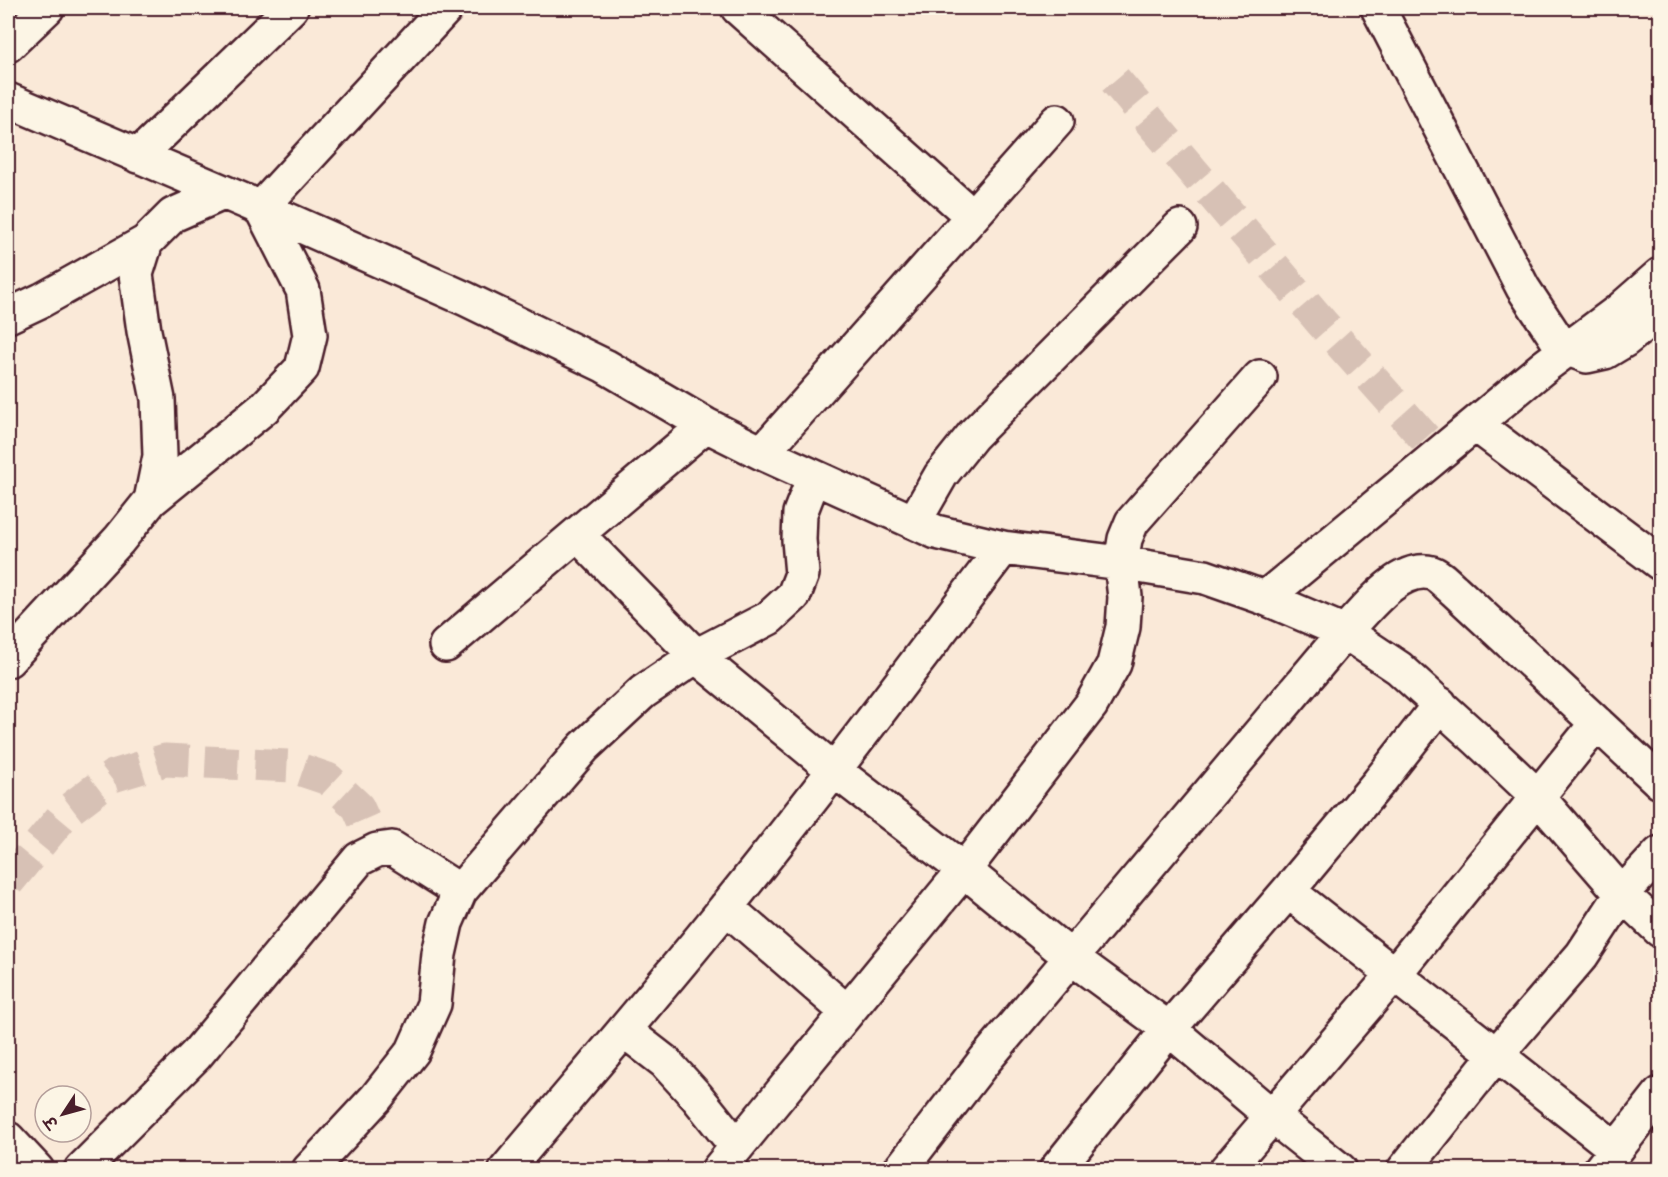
<svg xmlns="http://www.w3.org/2000/svg" width="1668" height="1177" font-family="'Architects Daughter','Playpen Sans Deva',sans-serif">
<style>
.lines{fill:none;stroke-linecap:round;stroke-linejoin:round}
.minor-tunnel{stroke:#d7c1b5;stroke-width:33;stroke-dasharray:33 16;stroke-linecap:butt}
.minor-casing{stroke:#4a1f2b;stroke-width:38}
.minor{stroke:#fcf5e5;stroke-width:33}
</style>
<rect width="100%" height="100%" fill="#fae9d8"/>
<filter id="ink" filterUnits="userSpaceOnUse"><feTurbulence type="fractalNoise" baseFrequency=".0167" numOctaves="2"/><feDisplacementMap in="SourceGraphic" scale="12" xChannelSelector="R" yChannelSelector="G"/><feConvolveMatrix kernelMatrix="1 2 1 2 8 2 1 2 1" color-interpolation-filters="sRGB"/></filter>
<g filter="url(#ink)">
<g class="lines">
<path class="minor-tunnel" d="M1115,80L1322,323L1439,454
M8,882L66,812L113,776L165,760L290,766L328,779L358,807L377,850"/>
<g class="minor-casing">
<path id="minor" d="M738,8L972,216
M1378,8L1523,288L1556,338L1568,349L1587,356L1605,352L1625,340L1660,312
M8,45L47,8
M8,100L261,208L466,299L605,366L706,425L762,453L936,532L1003,548L1121,563L1205,577L1265,598L1345,632L1399,668L1478,740L1537,796L1622,894L1660,930
M138,156L291,8
M8,316L42,300L146,242
M1475,424L1660,563
M762,453L1057,121
M151,500L264,408L302,368L310,335L303,290L261,208L446,8
M914,522L941,475L973,435L1180,227
M577,534L696,656L834,770L964,870L1072,958L1169,1029L1272,1116L1340,1170
M1265,598L1545,366L1620,310L1660,275
M446,645L706,425
M8,660L119,540L151,500L160,456L158,399L144,331L136,274L146,242L173,215L223,193
M1288,891L1616,1149
M726,907L847,1012
M625,1031L665,1062L697,1097L737,1147
M8,1139L37,1170
M81,1170L196,1055L359,859L377,850L392,848L460,891
M309,1170L376,1098L413,1051L434,1004L439,954L446,923L460,891L584,747L643,692L696,656L769,618L794,595L802,574L799,540L800,513L814,477
M506,1170C574,1089 643,1009 710,927C811,803 907,675 1003,548
M718,1170L964,870L1091,705L1114,664L1123,627L1125,597L1121,563L1125,539L1132,522L1260,377
M900,1170L985,1060L1345,632C1365,611 1399,564 1432,573C1439,575 1448,585 1454,590L1660,782
M1056,1170L1169,1029L1288,891L1379,782L1440,704
M1226,1170L1405,961L1597,723
M1404,1170L1489,1063L1582,955L1622,894L1660,853
M1600,1170L1660,1094"/>
</g>
<use href="#minor" class="minor"/>
</g>
</g>
<rect width="1668" height="1177" fill="none" stroke="#fcf5e5" stroke-width="30"/>
<rect x="15" y="15" width="1638" height="1147" fill="none" stroke="#4a1f2b" stroke-width="2" filter="url(#ink)"/>
<g transform="translate(63 1114) rotate(234)"><circle r="28" fill="#fcf5e5" stroke="#b59f9b" stroke-width="1.5"/>
<path d="M0-4.5L10 22L0 15L-10 22Z" fill="#4a1f2b"/>
<text y="-9" font-size="16" font-weight="bold" text-anchor="middle" fill="#4a1f2b">उ</text>
</g>
</svg>
